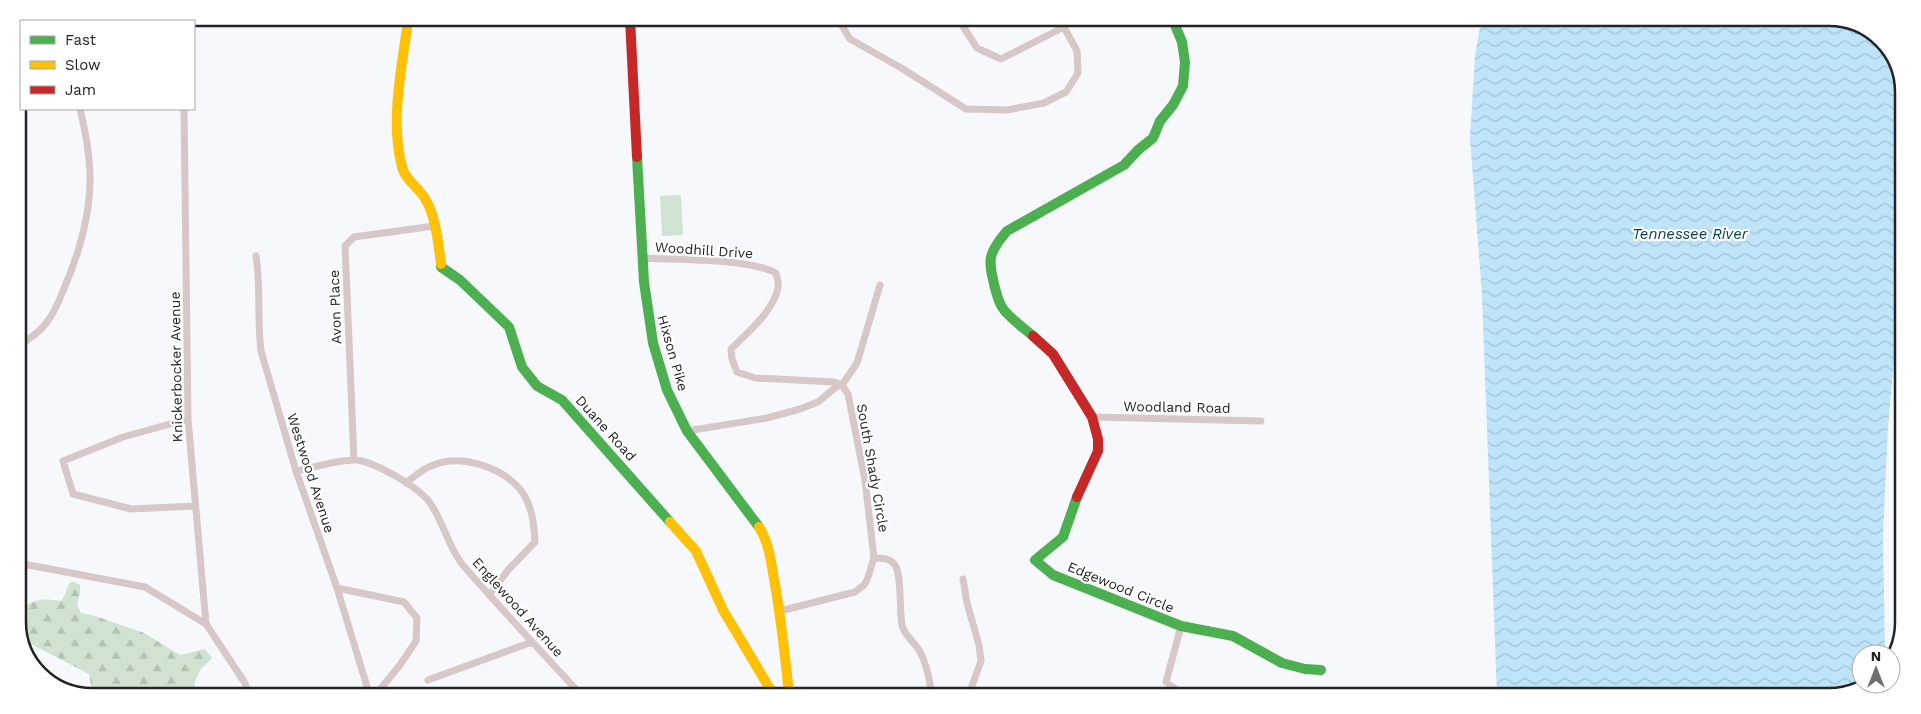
<svg xmlns="http://www.w3.org/2000/svg" width="1921" height="714" font-family="'Work Sans',sans-serif">
<style>
.forest{fill:url(#forest-firs)}
.garden{fill:#d0e3d1}
.water{fill:url(#water-waves)}
.lines{fill:none;stroke-linecap:round;stroke-linejoin:round}
.street{stroke:#d7c7c6;stroke-width:7}
.fast{stroke:#4caf50;stroke-width:10}
.slow{stroke:#ffc107;stroke-width:10}
.jam{stroke:#c62828;stroke-width:10}
.labels{text-anchor:middle;dominant-baseline:central;stroke-width:4.5;stroke-linejoin:round;paint-order:stroke}
.street-label{font-size:14px;fill:#222324;stroke:#fff}
.water-label{font-size:15px;font-style:italic;fill:#003c54;stroke:#fff}
.rim{fill:none;stroke:#222324;stroke-width:2.5}
</style>
<defs>
<pattern id="forest-firs" width="22" height="20" patternUnits="userSpaceOnUse" patternTransform="scale(1.25)"><rect width="22" height="20" fill="#d0e3d1"/><path d="M5 1l3.5 6h-7zM16 11l3.5 6h-7z" fill="#b2c2b3"/></pattern>
<pattern id="water-waves" width="16" height="10" patternUnits="userSpaceOnUse" patternTransform="scale(1.25)"><rect width="16" height="10" fill="#bee4f9"/><path d="M0 5q4-4 8 0t8 0" fill="none" stroke="#a3c3d5"/></pattern>
</defs>
<rect width="100%" height="100%" fill="#f6f8fb"/>
<path class="forest" d="M72,581L80,585V593L77,605L81,613L92,615L144,633L180,655L205,649L212,658L200,670L194,684L199,693L92,692L89,674L23,640L18,627V611C35,599 40,598 61,601C67,594 65,588 72,581Z"/>
<path class="garden" d="M681,195L683,235L662,236L660,196Z"/>
<path class="water" d="M1481,21L1853,22L1888,47L1903,87L1902,270L1888,427L1883,535L1885,654H1861V684H1870L1829,696H1497L1482,295L1470,138L1475,56Z"/>
<g class="lines">
<path class="street" d="M183,18V21
M838,19L850,39L903,69L966,109L1007,110L1044,103L1066,92L1078,73L1077,51L1060,20
M959,20L977,48L1001,59L1064,27
M184,109L188,419L206,624
M256,256C261,287 257,319 261,351L296,471L337,588L369,693
M643,258C677,260 748,258 776,273C777,277 779,283 778,288C773,312 748,332 731,349L732,359L737,372L755,378L834,382L842,385L848,394L865,480L874,558L867,580L864,585L855,592L780,611
M18,265L23,255
M18,345C29,340 40,331 47,322C54,313 59,301 63,291C79,254 91,213 90,173C89,151 85,129 80,109
M1092,417L1261,421
M188,419L123,437L63,461L73,494L131,509L195,506
M687,431L767,418L800,409L818,402L836,387L842,385L857,363L880,285
M354,460L345,246L354,237L434,226
M296,471C312,468 340,459 356,460C375,462 419,487 430,503C443,521 448,546 462,564C500,608 540,650 580,694
M406,483C414,477 422,469 431,466C459,453 499,466 519,488C532,503 534,524 535,542L508,570L489,595
M874,558C882,558 890,558 895,565C902,575 899,610 902,625C904,635 914,642 919,650C927,664 929,679 932,694
M18,563L145,587L206,624L245,683L248,693
M963,579L967,603L979,645L981,661L972,686V695
M337,588L404,602L417,618L416,641L400,665L377,693
M1181,626L1166,682L1184,695
M428,680L532,642"/>
<path class="fast" d="M375,18L391,22L443,18
M637,157L644,282L653,343L667,390L687,431L759,527
M441,264V267L460,280L509,327L522,367L537,386L562,400L670,522
M1033,336C1024,328 1012,320 1004,310C999,304 997,296 995,288C988,260 987,254 1007,231L1124,165L1138,150L1153,138L1160,121L1173,105L1183,86L1185,62L1182,42L1173,20
M1077,497L1063,537L1035,560L1053,575L1181,626L1233,636L1282,663L1305,669L1321,670"/>
<path class="slow" d="M408,21C402,66 389,125 403,170C407,181 418,187 424,197C436,215 438,242 441,264
M670,522L696,551L723,610L773,694
M759,527C769,543 771,561 774,579C781,617 785,655 789,694"/>
<path class="jam" d="M630,19L637,157
M1033,336L1053,354L1092,417L1098,439V451L1077,497"/>
</g>
<g class="labels">
<g class="street-label">
<text transform="translate(704 250) rotate(4)">Woodhill Drive</text>
<text transform="translate(335 307) rotate(-92)">Avon Place</text>
<text transform="translate(673 353) rotate(74)">Hixson Pike</text>
<text transform="translate(176 367) rotate(-91)">Knickerbocker Avenue</text>
<text transform="translate(1177 407) rotate(1)">Woodland Road</text>
<text transform="translate(606 428) rotate(48)">Duane Road</text>
<text transform="translate(873 468) rotate(80)">South Shady Circle</text>
<text transform="translate(311 473) rotate(72)">Westwood Avenue</text>
<text transform="translate(1121 587) rotate(22)">Edgewood Circle</text>
<text transform="translate(518 607) rotate(48)">Englewood Avenue</text>
</g>
<g class="water-label">
<text x="1690" y="234">Tennessee River</text>
</g>
</g>
<path d="M0 0H1921V714H0ZM92 26H1829A66 66 0 0 1 1895 92V622A66 66 0 0 1 1829 688H92A66 66 0 0 1 26 622V92A66 66 0 0 1 92 26Z" fill="#fff" fill-rule="evenodd"/>
<path class="rim" d="M92 26H1829A66 66 0 0 1 1895 92V622A66 66 0 0 1 1829 688H92A66 66 0 0 1 26 622V92A66 66 0 0 1 92 26Z"/>
<rect x="20" y="20" width="175" height="90" fill="#ffffff" stroke="#a7a7a7"/>
<rect x="30" y="36" width="25" height="8" fill="#4caf50" stroke="#a7a7a7"/>
<text x="65" y="45" font-size="15" fill="#222324">Fast</text>
<rect x="30" y="61" width="25" height="8" fill="#ffc107" stroke="#a7a7a7"/>
<text x="65" y="70" font-size="15" fill="#222324">Slow</text>
<rect x="30" y="86" width="25" height="8" fill="#c62828" stroke="#a7a7a7"/>
<text x="65" y="95" font-size="15" fill="#222324">Jam</text>
<g transform="translate(1876 669)"><circle r="24" fill="#ffffff" stroke="#a7a7a7"/>
<path d="M0-4L9 19L0 12L-9 19Z" fill="#6c6e6f"/>
<text y="-8" font-size="14" font-weight="bold" text-anchor="middle" fill="#222324">N</text>
</g>
</svg>
